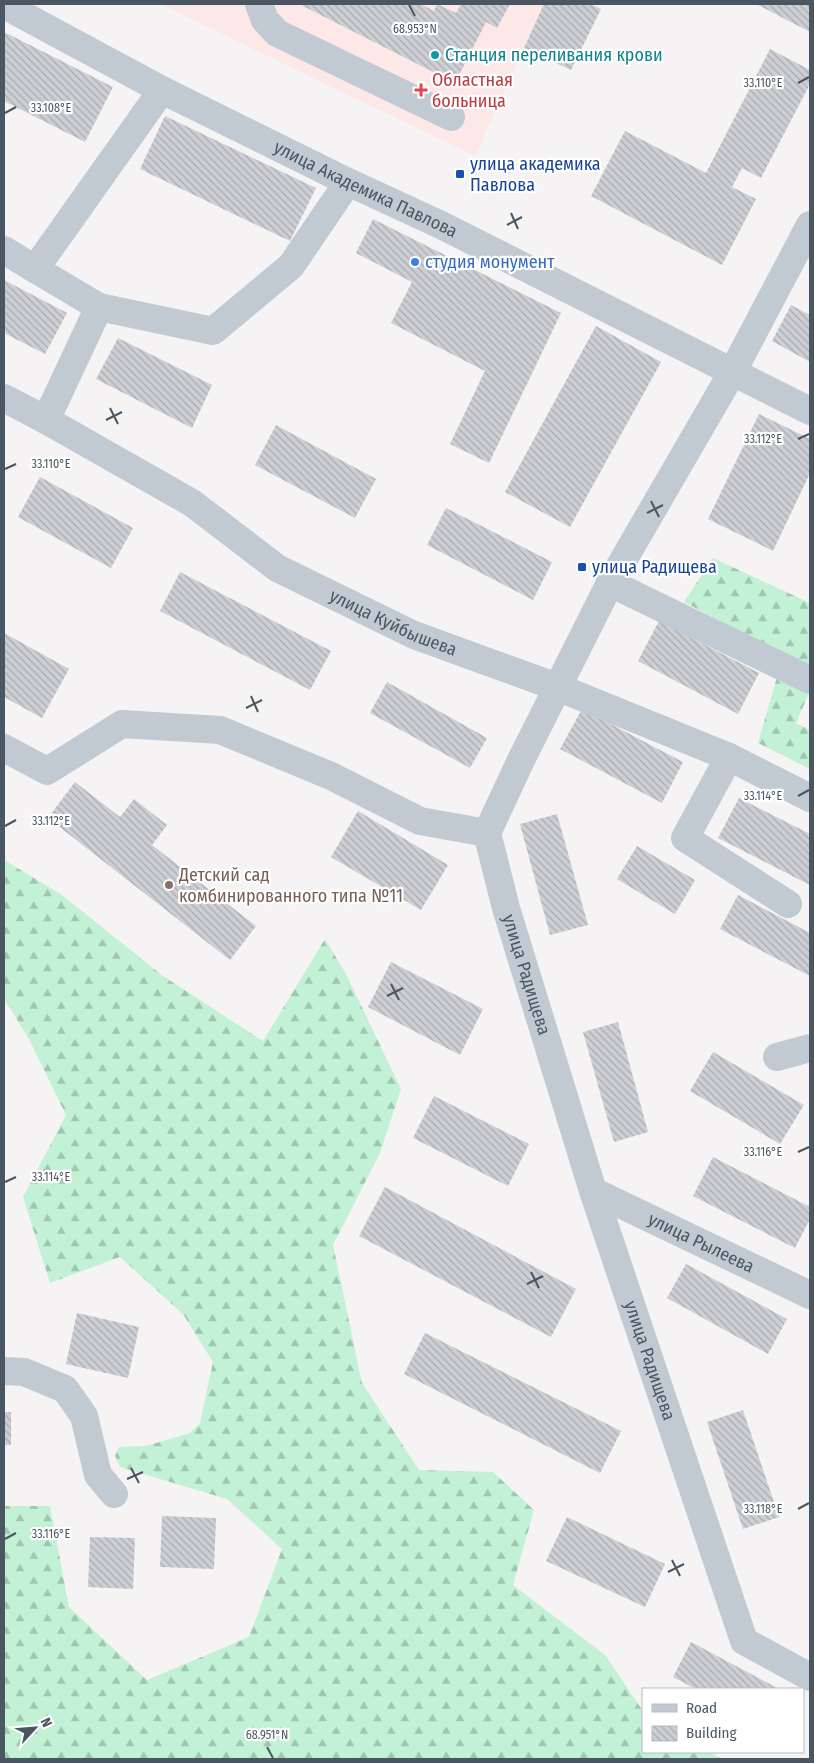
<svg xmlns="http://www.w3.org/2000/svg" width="814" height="1763" font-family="'Fira Sans Condensed',sans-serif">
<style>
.medical{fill:#fce8e6}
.forest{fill:url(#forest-firs)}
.building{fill:url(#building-back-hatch)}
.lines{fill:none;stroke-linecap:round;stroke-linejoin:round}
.minor{stroke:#c1cad2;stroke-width:28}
.ticks{fill:none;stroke:#4a5661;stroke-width:2}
.culture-dot{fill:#0f9aa8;stroke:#fff;stroke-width:2}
.health-dot{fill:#e0444e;stroke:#fff;stroke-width:2}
.transit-dot{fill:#1a4fb4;stroke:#fff;stroke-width:2}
.shop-dot{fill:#3f7fe0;stroke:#fff;stroke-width:2}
.education-dot{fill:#8d6e63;stroke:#fff;stroke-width:2}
.labels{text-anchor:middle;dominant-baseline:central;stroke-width:4.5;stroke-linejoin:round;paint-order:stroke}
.culture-label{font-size:18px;fill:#0d838f;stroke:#fff;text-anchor:start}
.health-label{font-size:18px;fill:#be3a42;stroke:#fff;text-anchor:start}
.transit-label{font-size:18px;fill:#164399;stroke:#fff;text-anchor:start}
.street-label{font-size:18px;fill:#4a5661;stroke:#fff}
.shop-label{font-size:18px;fill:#366cbe;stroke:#fff;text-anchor:start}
.education-label{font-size:18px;fill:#785e54;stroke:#fff;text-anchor:start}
.ticks-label{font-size:12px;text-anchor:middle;fill:#4a5661;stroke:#fff;stroke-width:4.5;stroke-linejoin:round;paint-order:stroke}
</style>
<defs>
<pattern id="forest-firs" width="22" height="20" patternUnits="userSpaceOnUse" patternTransform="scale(1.25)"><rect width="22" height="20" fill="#c3f1d5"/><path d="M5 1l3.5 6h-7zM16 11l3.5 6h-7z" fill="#a0c6b0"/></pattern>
<pattern id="building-back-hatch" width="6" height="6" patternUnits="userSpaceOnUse" patternTransform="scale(1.25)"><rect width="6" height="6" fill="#cdcfd5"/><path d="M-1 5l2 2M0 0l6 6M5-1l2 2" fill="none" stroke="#a8abb0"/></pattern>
</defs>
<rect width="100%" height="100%" fill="#f5f3f3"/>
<path class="medical" d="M160,4H544L475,156Z"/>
<path class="forest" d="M713,558L810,603V661L806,666L684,602Z
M777,677L810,691L796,723L810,730V769L758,743Z
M4,860L62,895L163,976L263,1041L325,939L346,974L401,1089L380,1153L333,1245L362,1383L419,1470L493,1472L534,1510L513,1585L605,1655L643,1711V1752H709L722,1759H4V1506H50L69,1607L147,1680L249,1637L282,1549L227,1499L120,1467L115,1456L119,1447L146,1446L190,1433L200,1423L213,1362L183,1314L120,1257L50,1283L23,1197L66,1115L30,1041L4,998Z"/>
<path class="building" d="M299,4H420L434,11L437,4L456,13L461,4H510L497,28L486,22L455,83Z
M544,4H590L601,9L571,70L524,48Z
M756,4H810V32Z
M4,32L113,87L85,142L4,101Z
M770,49L810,70V84L761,178L742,168L732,187L756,199L722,265L591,196L625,131L706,173Z
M165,116L316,188L290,241L140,169Z
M373,219L561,313L489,463L450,444L485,371L391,323L412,282L356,253Z
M4,280L67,313L45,354L4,333Z
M791,305L810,315V362L772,341Z
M596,326L661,362L570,527L505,492Z
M118,338L212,385L192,428L96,379Z
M759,414L810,439V473L773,551L708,519Z
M276,425L376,479L355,518L255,465Z
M40,477L133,528L111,568L18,517Z
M446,508L552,562L533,600L427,545Z
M180,572L331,651L310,690L160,611Z
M659,621L759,673L738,714L638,661Z
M4,633L69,669L42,718L4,697Z
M387,682L487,738L470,768L370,713Z
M582,709L683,762L662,803L560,749Z
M75,782L120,817L134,799L167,825L152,845L256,926L230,960L48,818Z
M739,798L810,834V885L718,838Z
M358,811L448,865L421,910L331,857Z
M557,814L588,925L550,935L520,824Z
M637,846L695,880L675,914L617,879Z
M738,895L810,933V976L720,929Z
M391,962L483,1009L460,1055L368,1007Z
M618,1022L648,1132L614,1142L583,1032Z
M713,1052L804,1105L780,1144L690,1091Z
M434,1096L529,1144L508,1186L413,1138Z
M713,1157L810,1207V1219L795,1248L693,1196Z
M385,1187L576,1289L551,1337L359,1236Z
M686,1264L787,1319L768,1354L667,1298Z
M77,1313L139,1327L128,1378L66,1364Z
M425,1333L621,1431L600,1473L404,1374Z
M743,1410L779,1517L743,1529L707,1422Z
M4,1412H11V1445H4Z
M162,1516L216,1518L214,1569L160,1567Z
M567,1517L665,1564L645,1607L546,1561Z
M90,1537L135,1538L133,1589L88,1587Z
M691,1642L779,1689H696L673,1677Z"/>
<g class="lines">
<g class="minor">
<path d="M259,4L265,20L277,33L451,117"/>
<path id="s1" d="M4,5L162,90L348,182L441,225L810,411"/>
<path id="s2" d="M810,225L733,371L610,583L521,760L487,833L506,908L593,1191L744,1641L810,1677"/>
<path d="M4,250L35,269L162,90"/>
<path d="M35,269L99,307"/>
<path id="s3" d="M4,398L46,420L192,503L277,568L414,635L557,687L729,757L810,798"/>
<path d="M46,420L99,307L213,331L291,266L348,182"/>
<path d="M610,583L810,680"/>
<path d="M4,748L47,771L122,724L220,730L331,776L420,821L487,833"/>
<path d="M729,757L685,838L788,904"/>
<path d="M777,1057L810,1048"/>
<path id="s4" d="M593,1191L810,1295"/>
<path d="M4,1371L24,1372L65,1389L84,1416L98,1475L114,1494"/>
</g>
</g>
<path class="ticks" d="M409,5L415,16M798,83L809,77M5,113L16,107M511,213L518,229M507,225L522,217M110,408L118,424M106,420L122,412M798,439L809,434M5,469L16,464M651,501L659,517M647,513L663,505M251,696L258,712M246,708L262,700M798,796L809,790M5,826L16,820M391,984L399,1000M387,996L403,988M798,1152L809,1147M5,1182L16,1177M531,1272L539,1288M527,1284L543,1276M131,1468L139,1483M127,1479L143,1472M798,1509L809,1503M5,1539L16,1533M672,1560L680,1576M668,1572L684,1564M267,1747L273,1758"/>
<circle class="culture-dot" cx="435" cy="55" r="5"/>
<path class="health-dot" d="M418.5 82.5h5v5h5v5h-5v5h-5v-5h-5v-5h5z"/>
<g class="transit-dot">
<rect x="455" y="169" width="10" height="10" rx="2.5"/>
<rect x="577" y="562" width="10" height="10" rx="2.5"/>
</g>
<circle class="shop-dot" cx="415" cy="262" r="5"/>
<circle class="education-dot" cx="169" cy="885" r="5"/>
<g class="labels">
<g class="culture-label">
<text x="445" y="55">Станция переливания крови</text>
</g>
<g class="health-label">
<text x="432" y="80">Областная<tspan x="432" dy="21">больница</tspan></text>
</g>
<g class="transit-label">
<text x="470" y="164">улица академика<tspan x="470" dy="21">Павлова</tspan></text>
<text x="592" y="567">улица Радищева</text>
</g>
<g class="street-label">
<text stroke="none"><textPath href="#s1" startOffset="406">улица Академика Павлова</textPath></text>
<text stroke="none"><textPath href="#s3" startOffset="451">улица Куйбышева</textPath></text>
<text stroke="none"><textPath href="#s2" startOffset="836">улица Радищева</textPath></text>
<text stroke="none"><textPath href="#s4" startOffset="120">улица Рылеева</textPath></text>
<text stroke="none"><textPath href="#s2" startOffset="1241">улица Радищева</textPath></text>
</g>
<g class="shop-label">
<text x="425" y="262">студия монумент</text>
</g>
<g class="education-label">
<text x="179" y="875">Детский сад<tspan x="179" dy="21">комбинированного типа №11</tspan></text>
</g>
</g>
<g class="ticks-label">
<text x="415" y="33">68.953°N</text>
<text x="763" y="87">33.110°E</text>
<text x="51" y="112">33.108°E</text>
<text x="763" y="443">33.112°E</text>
<text x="51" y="468">33.110°E</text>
<text x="763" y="800">33.114°E</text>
<text x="51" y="825">33.112°E</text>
<text x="763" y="1156">33.116°E</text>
<text x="51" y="1181">33.114°E</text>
<text x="763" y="1513">33.118°E</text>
<text x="51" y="1538">33.116°E</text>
<text x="267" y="1739">68.951°N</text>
</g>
<rect width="814" height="1763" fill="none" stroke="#4a5661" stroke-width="10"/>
<rect x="642" y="1688" width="162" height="65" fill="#ffffff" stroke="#b7bbc0"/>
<rect x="652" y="1704" width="25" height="8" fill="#c1cad2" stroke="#b7bbc0"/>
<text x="686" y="1713" font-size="15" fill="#4a5661">Road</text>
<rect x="652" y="1726" width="25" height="15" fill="url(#building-back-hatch)" stroke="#b7bbc0"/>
<text x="686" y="1738" font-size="15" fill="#4a5661">Building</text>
<g transform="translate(35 1728) rotate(64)" stroke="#ffffff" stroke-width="4" paint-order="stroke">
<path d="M0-4L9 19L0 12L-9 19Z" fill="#4a5661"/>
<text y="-8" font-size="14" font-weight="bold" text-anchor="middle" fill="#4a5661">N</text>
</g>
</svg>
